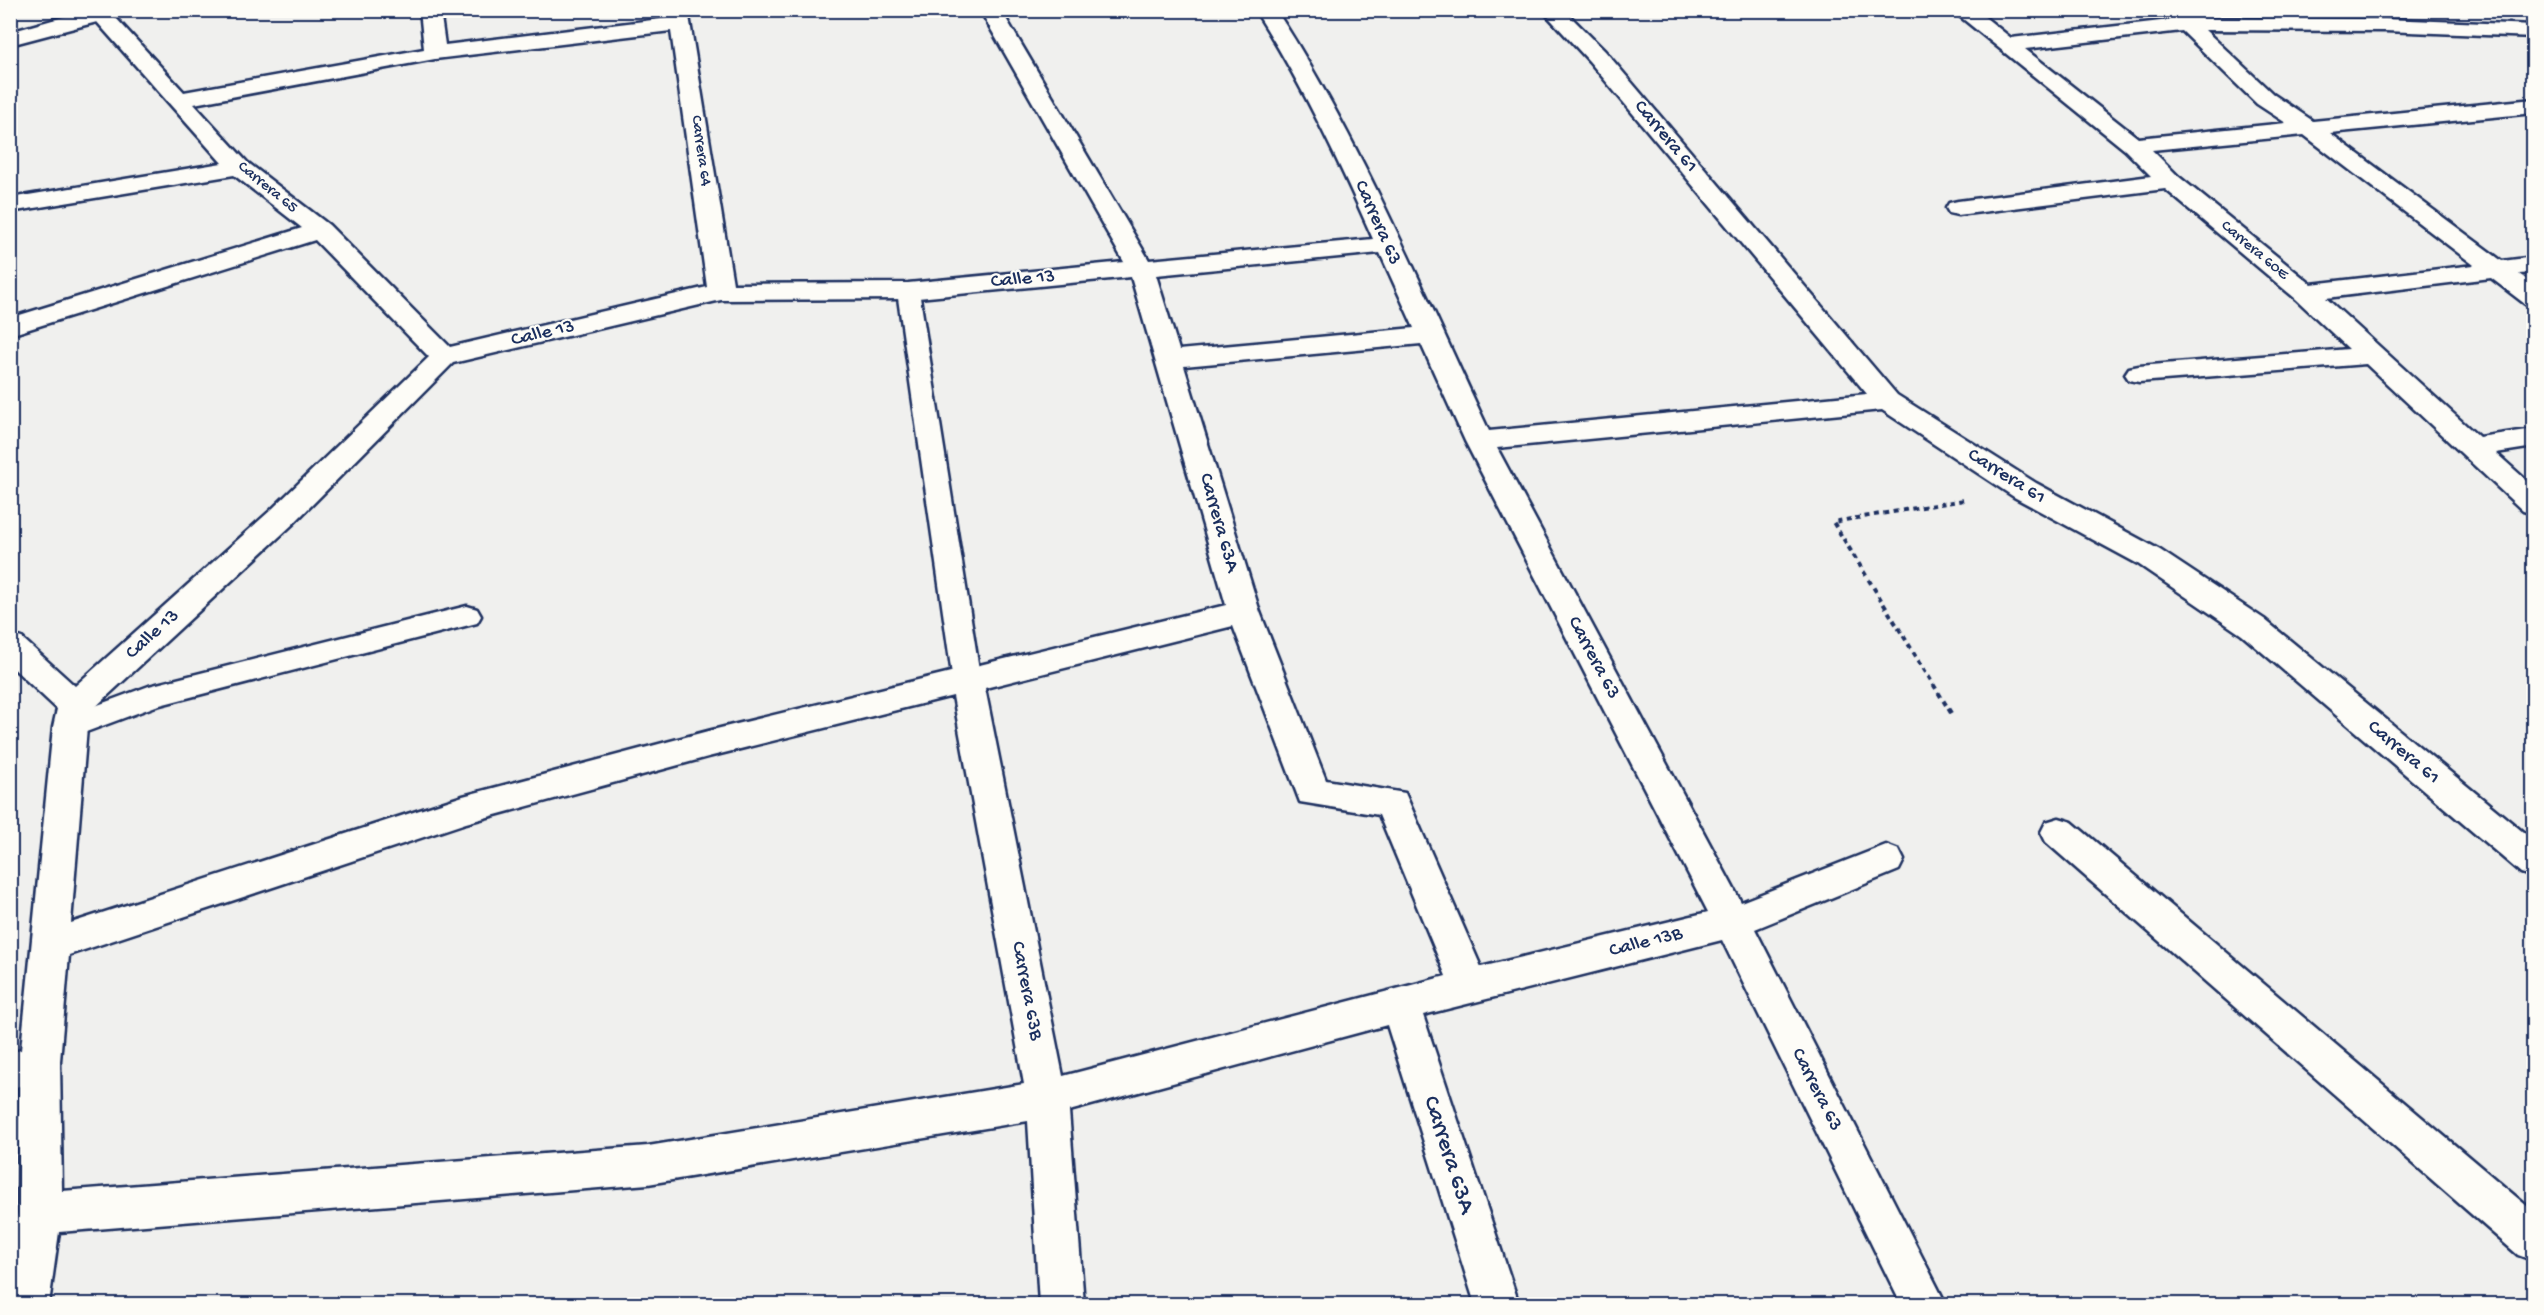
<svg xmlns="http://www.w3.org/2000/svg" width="2544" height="1315" font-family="'Gochi Hand',sans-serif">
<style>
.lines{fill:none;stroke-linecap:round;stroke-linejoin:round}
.lane-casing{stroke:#1b2f5e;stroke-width:5}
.street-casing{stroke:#1b2f5e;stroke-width:5}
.path{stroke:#1b2f5e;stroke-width:4;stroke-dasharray:5 4.5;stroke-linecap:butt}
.lane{fill:#fdfcf7;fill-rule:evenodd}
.street{fill:#fdfcf7;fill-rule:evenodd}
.labels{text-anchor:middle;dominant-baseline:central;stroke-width:4.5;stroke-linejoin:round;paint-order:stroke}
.far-street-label{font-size:16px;fill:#1b2f5e;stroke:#fdfcf7}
.street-label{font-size:20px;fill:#1b2f5e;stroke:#fdfcf7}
.near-street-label{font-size:24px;fill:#1b2f5e;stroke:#fdfcf7}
</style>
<rect width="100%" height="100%" fill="#f0f0ee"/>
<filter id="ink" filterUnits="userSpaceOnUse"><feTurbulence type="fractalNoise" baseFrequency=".0167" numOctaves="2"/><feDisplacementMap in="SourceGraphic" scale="12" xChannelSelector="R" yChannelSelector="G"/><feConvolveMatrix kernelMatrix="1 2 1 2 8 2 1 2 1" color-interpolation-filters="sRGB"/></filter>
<g filter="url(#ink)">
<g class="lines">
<g class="lane-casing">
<path id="lane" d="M908,284L916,286L919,291L981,682L977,689L967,692L957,689L953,682L897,291L900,286Z
M467,606L477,609L481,616L477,623L156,706L70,738L60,735L55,727L60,719L149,686Z"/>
</g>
<g class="street-casing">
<path id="street" d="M127,10L124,14L115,17L184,92L424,49L420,10H440L445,45L669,18L668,10H688L733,284L908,283L1124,262L980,10H1001L1149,260L1373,239C1338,160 1302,84 1255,10H1276C1362,142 1422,289 1489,431L1867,394L1589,61L1542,10H1564L1605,51L1897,395L2036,483L2160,550L2264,619L2534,841V877L2521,873L2242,635L2138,564L2014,497L1882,410L1497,448L1741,902L1886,845L1899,850L1904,860L1899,870L1755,929L1946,1304H1901L1722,940L1423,1015L1519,1304H1475L1387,1025L1069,1111L1084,1304H1039L1028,1121L648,1184L59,1232L49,1304H10V1264L18,1213L19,1086L10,1089V1053L21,1050L53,727L57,709L10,665V635L22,638L75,686L271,510L429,357L315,240L10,335V318L302,228L234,175L10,212V198L222,163L97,22L10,45V32L88,10ZM671,31L707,287L450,347L329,225L247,162L194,104L435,59ZM1380,253L1414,328L1179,350L1156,275ZM1131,277L1226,605L708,731L463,796L71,923L87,727L91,711L293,524L453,363L721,300L908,299ZM1421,344L1465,441L1708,912L1481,967L1405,793L1326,780L1260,612L1184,366ZM1233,626L1300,802L1379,815L1446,976L1063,1076L985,688ZM953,696L1024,1084L648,1146L62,1191L60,1061L69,955L466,823L708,757Z
M1952,10H1976L2011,38L2170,20L2168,16L2175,10L2185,12L2192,18L2385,19L2534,25V37L2385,31L2205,30L2273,94L2313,121L2534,99V113L2330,133L2502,261L2534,257V273L2519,274L2534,285V306L2525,304L2491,278L2326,298L2479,437L2534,429V447L2496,453L2534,487V514L2523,511L2366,364L2139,382L2129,380L2125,374L2129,368L2139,366L2349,349L2296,299L2165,189L1958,215L1949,213L1946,208L1949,203L1958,201L2151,176L2125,150ZM2182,31L2257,104L2286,123L2138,138L2025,49ZM2304,135L2474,265L2311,284L2178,176L2152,150Z
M2059,818L2072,822L2534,1212V1261L2518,1255L2046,842L2041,832L2046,822Z"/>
</g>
<path class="path" d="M1951,713L1833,522L1964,500"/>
<use href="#lane" class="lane"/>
<use href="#street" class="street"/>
</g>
</g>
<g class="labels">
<g class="far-street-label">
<text transform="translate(700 151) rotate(82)">Carrera 64</text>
<text transform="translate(267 188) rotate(39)">Carrera 65</text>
<text transform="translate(2254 251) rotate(40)">Carrera 60E</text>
</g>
<g class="street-label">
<text transform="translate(1665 137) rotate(50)">Carrera 61</text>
<text transform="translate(1377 223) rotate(66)">Carrera 63</text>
<text transform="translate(1023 280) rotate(-5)">Calle 13</text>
<text transform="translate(543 334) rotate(-13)">Calle 13</text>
<text transform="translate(2006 477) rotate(32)">Carrera 61</text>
<text transform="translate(1218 523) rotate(74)">Carrera 63A</text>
<text transform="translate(153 635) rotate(-42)">Calle 13</text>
<text transform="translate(1593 658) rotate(62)">Carrera 63</text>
<text transform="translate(2403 753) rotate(40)">Carrera 61</text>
<text transform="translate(1646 943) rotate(-14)">Calle 13B</text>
<text transform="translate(1026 991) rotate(79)">Carrera 63B</text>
<text transform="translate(1816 1090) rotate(63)">Carrera 63</text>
</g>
<g class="near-street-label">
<text transform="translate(1448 1155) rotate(72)">Carrera 63A</text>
</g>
</g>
<rect width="2544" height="1315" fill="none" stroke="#fdfcf7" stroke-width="36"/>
<rect x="18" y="18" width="2508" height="1279" fill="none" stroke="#1b2f5e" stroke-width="2" filter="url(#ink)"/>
</svg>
